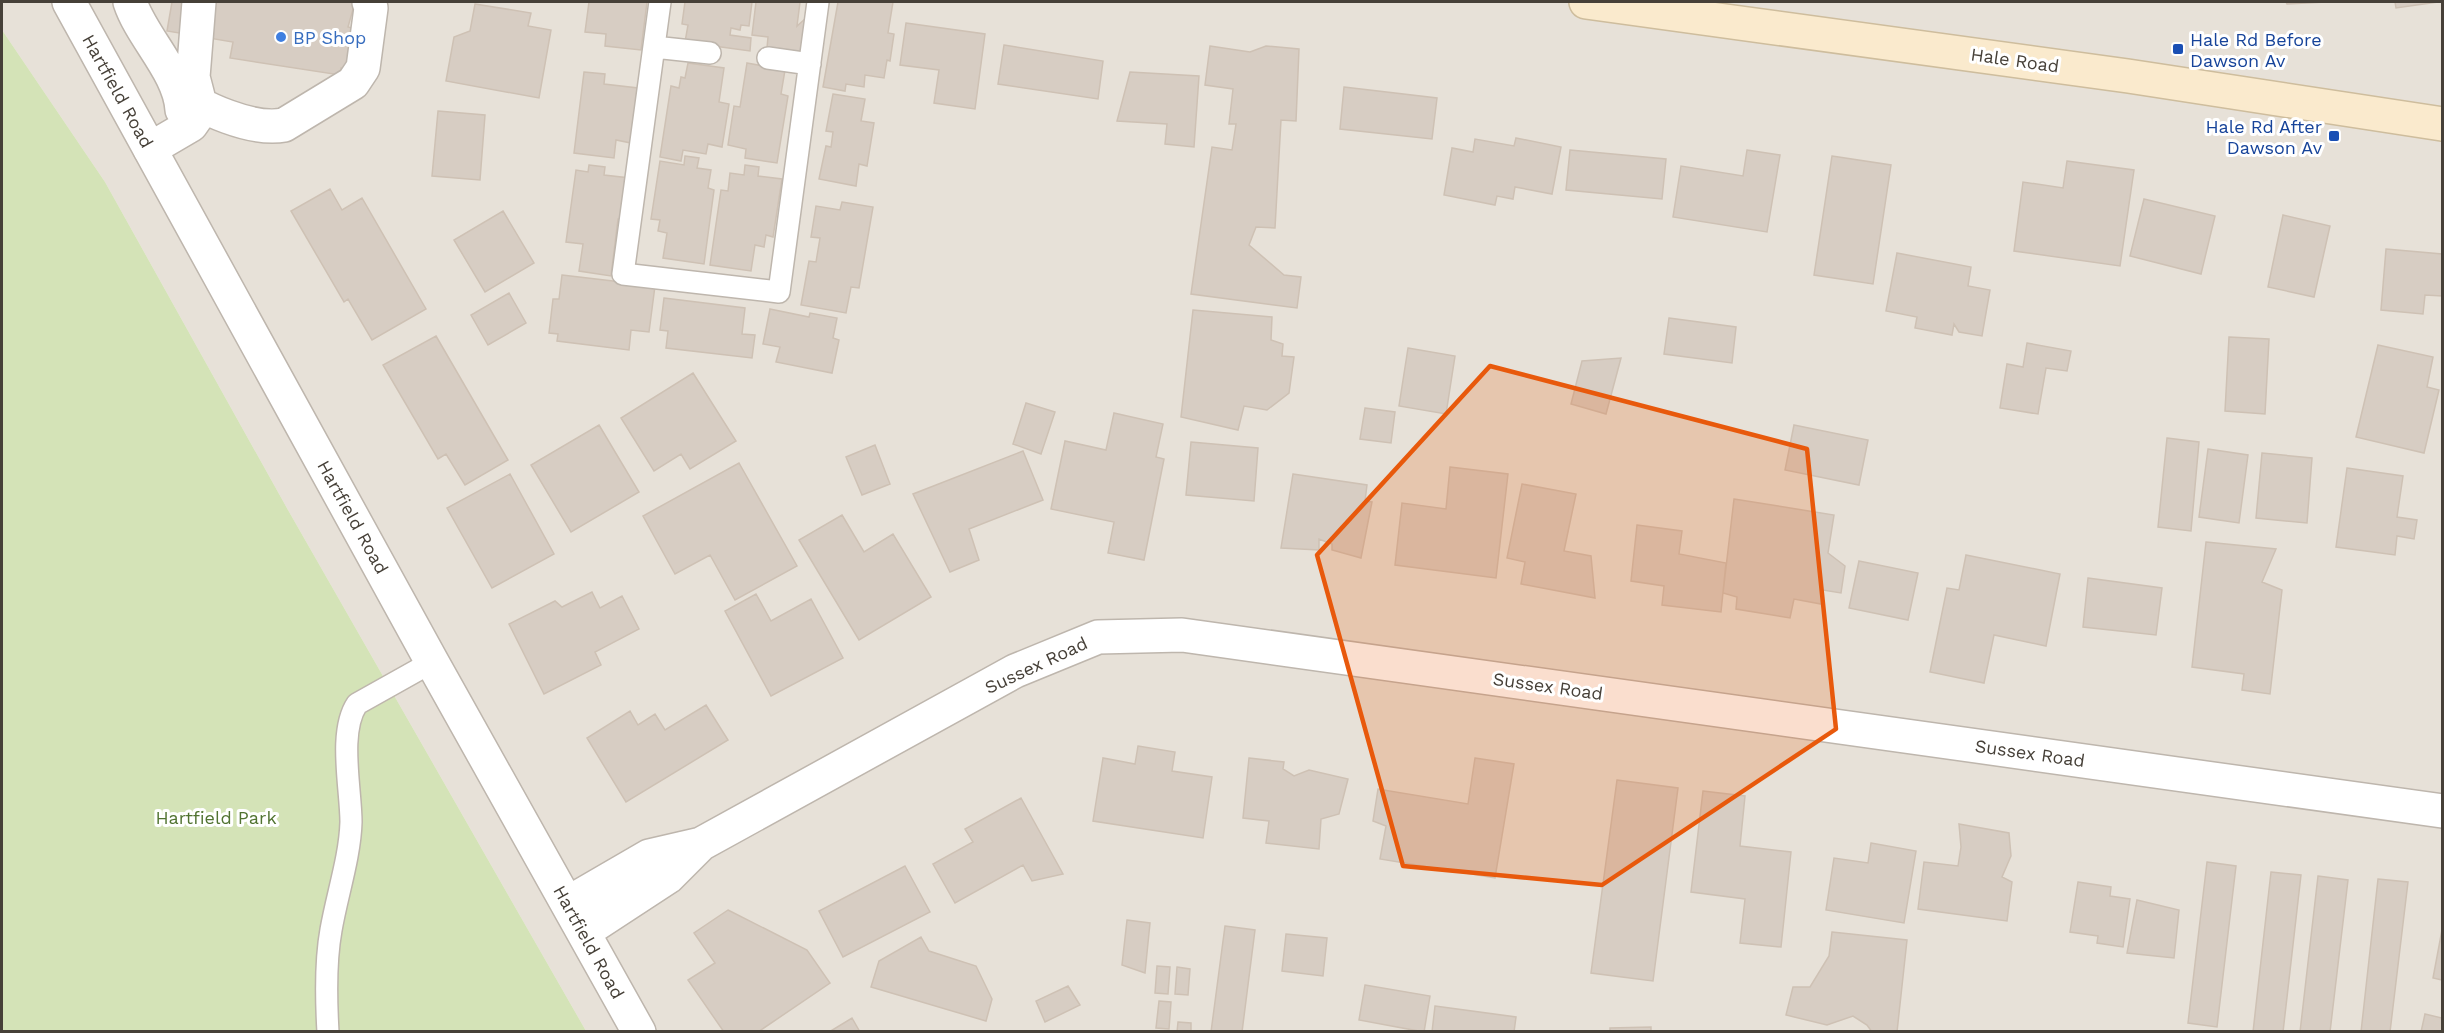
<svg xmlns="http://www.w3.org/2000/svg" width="2444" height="1033" font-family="'Work Sans',sans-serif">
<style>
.residential{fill:#e7e1d8}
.green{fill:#d4e3b7}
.building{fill:#d7cdc3;stroke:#cec1b4;stroke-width:1.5}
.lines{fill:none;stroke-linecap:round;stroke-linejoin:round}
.service-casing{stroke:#beb6ad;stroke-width:24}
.minor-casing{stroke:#beb6ad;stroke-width:36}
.tertiary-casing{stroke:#beb6ad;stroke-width:36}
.secondary-casing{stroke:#cebd9d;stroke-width:36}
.service{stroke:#fff;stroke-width:21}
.minor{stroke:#fff;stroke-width:33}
.tertiary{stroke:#fff;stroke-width:33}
.secondary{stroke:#faeacd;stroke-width:33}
.marked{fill:#e8590c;fill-opacity:0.2;stroke:#e8590c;stroke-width:4.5;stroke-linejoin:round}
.shop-dot{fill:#3f7fe0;stroke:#fff;stroke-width:2}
.transit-dot{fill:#1a4fb4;stroke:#fff;stroke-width:2}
.labels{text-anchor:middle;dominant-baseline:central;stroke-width:6;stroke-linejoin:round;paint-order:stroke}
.shop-label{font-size:18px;fill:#366cbe;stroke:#fff;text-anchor:start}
.transit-label{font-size:18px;fill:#164399;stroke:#fff;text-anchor:start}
.street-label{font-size:18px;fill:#464038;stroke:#fff}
.park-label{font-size:18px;fill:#517331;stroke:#fff}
</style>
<rect width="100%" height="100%" fill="#f3efea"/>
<path class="residential" d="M2,2H2442V1031H586L288,510L105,182L2,30Z"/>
<path class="green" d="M2,30L105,182L288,510L586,1031H2Z"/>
<path class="building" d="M172,2H355L348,27L364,31L357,69L341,68L340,75L230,58L233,42L167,31Z
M589,2H647L641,50L605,46L606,34L585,32Z
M685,2H752L749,26L741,25L740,30L731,28L730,35L751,38L750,51L685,42L688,25L682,24Z
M756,2H800L797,26L806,18L802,52L767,48L768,37L752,35Z
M838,2H893L888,33L894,34L890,61L887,60L884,78L865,75L864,87L846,84L845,91L823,87Z
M2286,2H2326L2287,4Z
M2395,2H2438L2396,8Z
M475,4L531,13L528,26L551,30L539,98L446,81L454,37L470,31Z
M906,23L985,34L975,109L934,103L939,70L900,65Z
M1004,45L1103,61L1098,99L998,84Z
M1210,46L1250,52L1266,46L1299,49L1296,121L1281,120L1275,228L1256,227L1249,245L1284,275L1301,277L1297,308L1191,294L1212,147L1232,150L1236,124H1229L1233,89L1205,85Z
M688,63L724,68L719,102L729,104L722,147L708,144L706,154L683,150L681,161L660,157L671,86L679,88L681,77L685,78Z
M747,63L785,70L781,94L788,96L777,163L745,158L746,149L728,145L734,106L740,107Z
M584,72L605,74L604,84L638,88L631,143L616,140L614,158L574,153Z
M1130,72L1199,76L1194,147L1165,144L1167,124L1117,121Z
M1344,87L1437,98L1432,139L1340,129Z
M833,94L865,99L861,121L874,123L867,166L859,164L856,186L819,179L826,146L831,147L833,132L826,131Z
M438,111L485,115L480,180L432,176Z
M1516,138L1561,147L1552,194L1515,187L1513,199L1497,196L1495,205L1444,195L1452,148L1473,152L1475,139L1514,146Z
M1570,150L1666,159L1662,199L1566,190Z
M1747,150L1780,155L1767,232L1673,217L1681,166L1743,176Z
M685,156L699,158L697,168L711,170L708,188L714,190L704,264L663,258L667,233L658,231L660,220L651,219L660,161L684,165Z
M1832,156L1891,165L1873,284L1814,275Z
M2067,161L2134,170L2120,266L2014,251L2023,182L2063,188Z
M589,165L605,167L604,175L630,178L624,220L618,219L611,276L579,271L583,244L566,242L576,170L588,172Z
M745,165L759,167L758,176L782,179L773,237L766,235L764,247L755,245L751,271L710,265L721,190L728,191L730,173L744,175Z
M330,189L342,210L362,198L426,309L372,340L348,299L344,302L291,211Z
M2144,199L2215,216L2201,274L2130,256Z
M842,202L873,207L859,288L851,287L846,313L801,305L809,261L816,262L820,238L811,237L816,206L840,210Z
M503,211L534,263L485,292L454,240Z
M2283,215L2330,226L2314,297L2268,287Z
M2386,249L2442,254V296L2425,295L2423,314L2381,310Z
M1897,253L1971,267L1968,286L1990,290L1982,336L1959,332L1954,324L1952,335L1915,328L1917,317L1886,311Z
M562,275L655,286L649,332L631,330L629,350L557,341L558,334L549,333L553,299H559Z
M509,293L526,323L488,345L471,315Z
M664,298L745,308L742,334L755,335L752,358L666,348L668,331L660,330Z
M770,309L809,317L810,313L837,318L833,338L839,340L832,373L776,362L780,347L763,344Z
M1193,310L1272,317L1271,340L1283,344L1282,356L1294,357L1289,393L1267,410L1244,406L1238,430L1181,417Z
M1669,318L1736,327L1732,363L1664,354Z
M436,336L508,460L465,485L446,454L438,459L383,365Z
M2229,337L2269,339L2265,414L2225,411Z
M2027,343L2071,351L2067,371L2046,368L2038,414L2000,408L2007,364L2023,367Z
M2378,345L2433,357L2427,387L2439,390L2424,453L2356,437Z
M1408,348L1455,356L1446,414L1399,406Z
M1621,358L1606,414L1571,404L1582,361Z
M693,373L736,441L690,469L681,454L654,471L621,418Z
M1026,403L1055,412L1041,454L1013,444Z
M1365,408L1395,412L1391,443L1360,439Z
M1114,413L1163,424L1156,457L1164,459L1144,560L1108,553L1114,522L1051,509L1065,441L1106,450Z
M599,425L639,492L571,532L531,465Z
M1794,425L1868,440L1859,485L1785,470Z
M2167,438L2199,442L2191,531L2158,527Z
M1191,442L1258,448L1254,501L1186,495Z
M875,445L890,484L862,495L846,457Z
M2208,449L2248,455L2239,523L2199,517Z
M1023,451L1043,500L969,529L979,560L950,572L913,494Z
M2262,453L2312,458L2307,523L2256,518Z
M739,463L797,566L735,600L710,555L675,574L643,516Z
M1450,467L1508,474L1496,578L1395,565L1402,503L1446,509Z
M2347,468L2403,476L2397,517L2417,520L2414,539L2397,536L2395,555L2336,547Z
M510,474L554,554L492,588L447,508Z
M1293,474L1367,485L1365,501L1372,502L1361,558L1332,550V544L1319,539V550L1281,548Z
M1522,484L1576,494L1564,551L1591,556L1595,598L1521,584L1525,562L1507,558Z
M1734,499L1834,515L1828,553L1845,566L1841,593L1823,590L1821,604L1794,599L1790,618L1736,609L1737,597L1723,593Z
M842,515L864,552L893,534L931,597L859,640L799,540Z
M1637,525L1682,531L1679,554L1726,563L1721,612L1662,605L1664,586L1631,581Z
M2206,542L2276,549L2262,582L2282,590L2270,694L2242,690L2244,674L2192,667Z
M1966,555L2060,574L2046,646L1994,635L1984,683L1930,672L1947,588L1959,590Z
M1859,561L1918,573L1908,620L1849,608Z
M2088,578L2162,588L2156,635L2083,627Z
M592,592L600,608L622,596L639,629L595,652L601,665L544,694L509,624L555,601L562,607Z
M756,594L771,621L811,599L843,658L771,696L725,611Z
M706,705L728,740L626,802L587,738L630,711L638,725L655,714L665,730Z
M1138,746L1175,752L1172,771L1212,777L1203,838L1093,821L1103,758L1135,764Z
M1249,758L1284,762L1283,769L1294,776L1309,770L1348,779L1339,814L1321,819L1319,849L1266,843L1269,821L1243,818Z
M1475,758L1514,764L1495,878L1380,859L1386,826L1373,821L1378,789L1468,804Z
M1617,780L1678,788L1653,981L1591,973Z
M1703,791L1745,796L1740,846L1791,852L1781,947L1740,943L1745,899L1691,892Z
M1021,798L1063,874L1032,881L1023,865L955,903L933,864L973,842L965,829Z
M1959,824L2009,833L2011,856L2002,877L2012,882L2007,921L1918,909L1924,862L1958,866L1961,847Z
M1871,843L1916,851L1904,923L1826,910L1834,858L1868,863Z
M2207,862L2236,866L2217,1027L2188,1023Z
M905,866L930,912L843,957L819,911Z
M2271,872L2301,875L2283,1032H2253Z
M2318,876L2348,880L2330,1032H2300Z
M2378,879L2408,882L2390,1032H2361Z
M2078,882L2111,887L2110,896L2130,899L2123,947L2097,943L2098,936L2070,932Z
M2137,900L2179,910L2174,958L2127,953Z
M728,910L807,950L830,983L758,1032H724L688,980L715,963L694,933Z
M1127,920L1150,923L1145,973L1122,965Z
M1225,926L1255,930L1242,1032H1211Z
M2442,930V980L2433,978Z
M1832,932L1907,940L1897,1032H1872L1867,1025L1853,1016L1827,1025L1786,1015L1793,987H1810L1829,956Z
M1286,934L1327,938L1323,976L1282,971Z
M921,937L929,951L976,966L992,999L986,1021L871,987L879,961Z
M1157,966L1170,967L1168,994L1155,993Z
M1177,967L1190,969L1188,995L1175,994Z
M1365,985L1430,996L1424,1032L1359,1020Z
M1068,986L1080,1005L1045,1022L1036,1001Z
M1159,1001L1171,1002L1169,1029L1156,1028Z
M1435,1006L1516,1017L1514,1032H1432Z
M2425,1014L2442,1018V1032H2421Z
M852,1018L860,1032H829Z
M1178,1022L1191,1023V1032H1177Z
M1651,1027V1032H1610V1028Z"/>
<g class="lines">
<g class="service-casing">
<path id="service" d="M660,2L623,274L779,292L818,2
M654,47L710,53
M768,58L810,64
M328,1032C326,998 325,963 331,930C337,895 350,857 351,822C351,789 338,732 357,704L432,662"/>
</g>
<g class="minor-casing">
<path id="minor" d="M130,2C142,38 180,72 182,110
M177,88C199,109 254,131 284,125L353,83L363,68L371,8L369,2
M150,149L191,125L198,115L200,104L193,77L199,2
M568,903L649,856L701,844L1015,671L1098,637L1182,635L2442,811
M584,932L668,877L701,844"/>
</g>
<g class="tertiary-casing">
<path id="tertiary" d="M69,2L432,662L639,1032"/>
</g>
<g class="secondary-casing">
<path id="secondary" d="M1586,2L2128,76L2442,124"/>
</g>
<use href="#service" class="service"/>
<use href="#minor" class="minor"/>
<use href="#tertiary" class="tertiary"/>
<use href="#secondary" class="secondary"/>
</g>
<path class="marked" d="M1490,366L1807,449L1836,729L1602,885L1403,866L1317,555Z"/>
<circle class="shop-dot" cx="281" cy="37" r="6"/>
<g class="transit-dot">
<rect x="2172" y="43" width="12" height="12" rx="3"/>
<rect x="2328" y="130" width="12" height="12" rx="3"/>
</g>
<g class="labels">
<g class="shop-label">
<text x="293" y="37">BP Shop</text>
</g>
<g class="transit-label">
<text x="2190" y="39">Hale Rd Before<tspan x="2190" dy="21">Dawson Av</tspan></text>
<text x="2322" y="126" text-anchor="end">Hale Rd After<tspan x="2322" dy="21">Dawson Av</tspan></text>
</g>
<g class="street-label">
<text transform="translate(2015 60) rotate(8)">Hale Road</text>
<text transform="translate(118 91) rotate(61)">Hartfield Road</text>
<text transform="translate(353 517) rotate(61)">Hartfield Road</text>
<text transform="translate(1036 665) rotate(-25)">Sussex Road</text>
<text transform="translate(1548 686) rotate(8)">Sussex Road</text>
<text transform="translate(2030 753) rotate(8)">Sussex Road</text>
<text transform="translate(589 942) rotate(61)">Hartfield Road</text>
</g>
<g class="park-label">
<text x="216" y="817">Hartfield Park</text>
</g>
</g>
<rect width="2444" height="1033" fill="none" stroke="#464038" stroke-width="6"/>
</svg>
